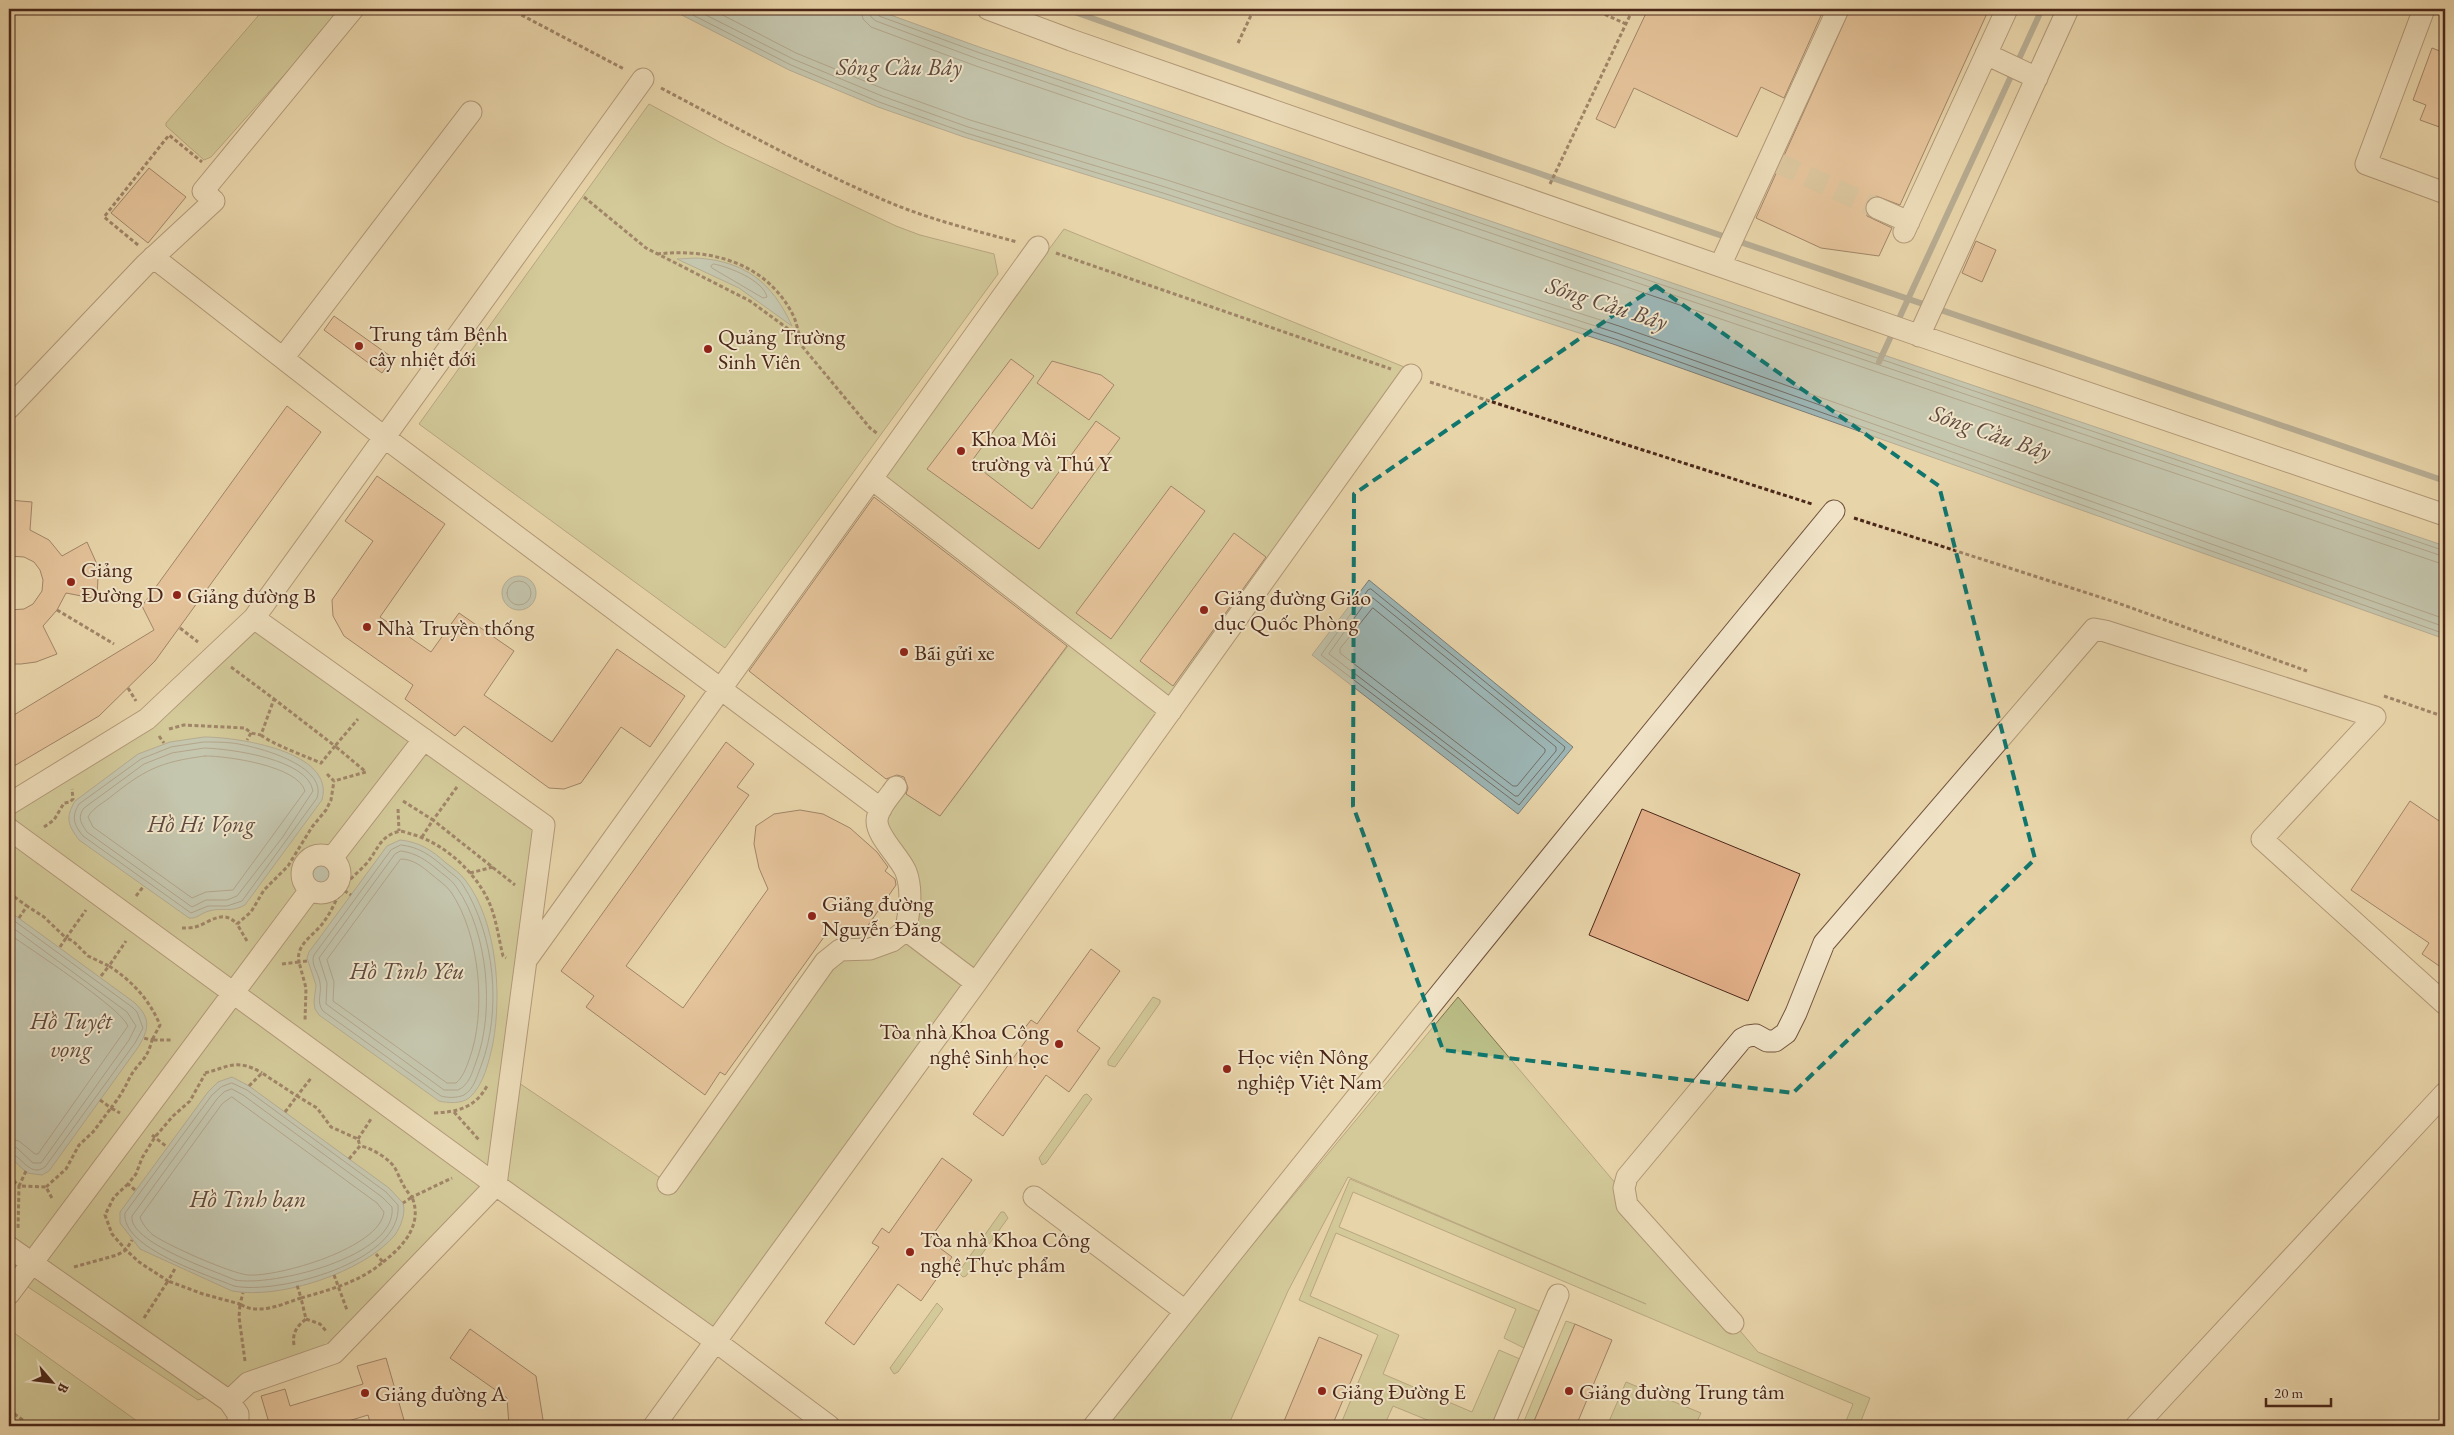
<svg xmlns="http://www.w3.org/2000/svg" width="2454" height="1435" font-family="'EB Garamond',serif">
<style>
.green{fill:#babc85;stroke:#82724f;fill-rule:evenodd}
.water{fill:#9cb5b4;stroke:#7c7c76}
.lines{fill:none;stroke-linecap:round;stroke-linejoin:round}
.shore{stroke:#746e66;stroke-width:1}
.stream{stroke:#7c7c76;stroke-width:6}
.building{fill:#e2af88;stroke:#4b2719}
.minor-tunnel{stroke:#c9b18c;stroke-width:21;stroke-dasharray:21 11;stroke-linecap:butt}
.minor-casing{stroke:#72523d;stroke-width:23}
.path{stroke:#4b2719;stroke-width:3;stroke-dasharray:4 2.5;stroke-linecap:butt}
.minor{stroke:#f0e3c7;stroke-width:21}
.marked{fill:none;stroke:#0f766e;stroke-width:4;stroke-dasharray:10 6;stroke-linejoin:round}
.poi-dot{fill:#8f2418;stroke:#f0e3c7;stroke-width:2}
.labels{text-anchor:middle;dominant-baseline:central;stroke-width:4;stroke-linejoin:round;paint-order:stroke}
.poi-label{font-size:22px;fill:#4b2719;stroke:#f0e3c7;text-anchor:start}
.water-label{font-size:24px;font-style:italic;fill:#5f4a40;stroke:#f0e3c7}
</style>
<rect width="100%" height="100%" fill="#e8d4a9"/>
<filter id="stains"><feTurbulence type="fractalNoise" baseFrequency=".004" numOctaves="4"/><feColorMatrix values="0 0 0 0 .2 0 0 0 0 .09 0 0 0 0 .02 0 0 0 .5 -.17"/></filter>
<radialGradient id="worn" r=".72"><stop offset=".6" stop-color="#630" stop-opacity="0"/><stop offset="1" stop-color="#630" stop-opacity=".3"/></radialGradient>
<path class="green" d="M264,9H343L211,157L204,160L166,126V123Z
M649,104L725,145L896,226L920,235L994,254L998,274L725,648L419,424Z
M1064,229L1419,373L718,1342L496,1186L334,1353L198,1400L19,1281L9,1294V804L147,719L254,618L544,825L510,1077L668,1183L825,962L892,941L910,908L881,832L896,787L940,816L1071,642L872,488ZM316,857H323L332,886L318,890L309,861Z
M1153,997L1160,1000V1003L1115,1067L1108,1065V1061Z
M1458,997L1758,1352L1870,1398L1859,1426H1844L1853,1404L1353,1192L1339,1227L1539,1311L1524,1348L1504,1338L1516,1309L1336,1233L1310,1296L1399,1335L1383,1374L1472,1412L1499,1350L1520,1359L1491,1426H1442L1393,1406L1384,1426H1340L1378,1335L1299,1300L1350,1179L1646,1304L1348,1177L1288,1291L1228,1426H1102Z
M1087,1094L1092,1099L1046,1163L1042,1165L1039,1158L1084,1095Z
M1001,1212H1004L1008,1218L966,1276L963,1277L959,1273L960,1270Z
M937,1303L943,1309L898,1372L894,1374L890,1368Z
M1566,1321L1575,1324L1532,1426H1522Z
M10,1330L144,1426H9Z
M1626,1382L1701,1413L1695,1426H1607Z"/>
<path class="water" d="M670,9H874L982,48L2445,546V639L1613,344L1162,198L964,137L878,107L789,70Z
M696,258C745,261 772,282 792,326L739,288L677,259Z
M502 593a17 17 0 1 1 34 0a17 17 0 1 1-34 0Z
M1369,580L1573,747L1518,814L1312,655Z
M204,737C236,737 336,751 322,800L245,905C231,913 222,907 209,911C201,913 197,919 189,918L79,840C68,825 65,818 75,801L138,754L170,742Z
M400,840C419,842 432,850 446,863C453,868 461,874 466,881C497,922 502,994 493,1043C489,1061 484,1085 469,1098C461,1104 448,1103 439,1101L319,1015L315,1009L314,1002L316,985L307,958L309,952L387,846Z
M304 873a16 16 0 1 1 32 0a16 16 0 1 1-32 0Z
M9,911L135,1003C151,1019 149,1028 139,1046L49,1171L42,1175L27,1173L9,1156Z
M232,1077L249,1086L389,1188L403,1203C406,1213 401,1226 395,1235C364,1272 280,1300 232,1291L140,1249L120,1223V1212L208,1092L218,1082Z"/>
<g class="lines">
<path class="shore" d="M681,9L791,65L879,102L966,133L1163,193L1615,339L2445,634
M694,9L793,59L882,96L968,127L1165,187L1617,333L2445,627
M711,9L796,53L884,89L970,120L1167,180L1619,326L2445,619
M861,9L863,19L871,27L976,66L2445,565
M869,9L871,17L876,21L978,59L2445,557
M875,9L879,16L980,53L2445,551
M714,264C729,267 763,280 767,297L763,298L712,268L711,266Z
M507 593a12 12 0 1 1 24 0a12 12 0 1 1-24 0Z
M1371,589L1565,747L1564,750L1519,805L1321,655L1368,590Z
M1369,598H1373L1556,747V751L1518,796H1515L1329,654Z
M1373,608L1545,749V752L1517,786H1513L1340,653V649Z
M204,742C213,742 223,742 232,743C256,746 328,765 317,798L242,901L227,906H208L191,913L83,836C74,825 71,817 79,804L141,759L171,747Z
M205,748C231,749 308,759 313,791L282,838L237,896L227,900H206L192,907L87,832C81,823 77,818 84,808L144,764L172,753Z
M205,756C228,756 298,766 305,791L233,890L206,892L192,898L93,827L88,817C92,809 101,804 108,799C144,770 159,762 205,756Z
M401,845C419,847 430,855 444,867C450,873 459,878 463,885C495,935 502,1011 481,1066C477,1076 474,1089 464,1095C457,1098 448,1098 441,1096L323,1011C316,1002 322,993 320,983C319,973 310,964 314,955L391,850Z
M401,851C416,853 426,860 438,870C444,875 453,881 457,888C488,932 495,1012 476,1062C472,1073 469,1085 458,1090H444L326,1004L327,983L319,958L395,854Z
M401,859C413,859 423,867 431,874C438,880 446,885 451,892C480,935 487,1012 469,1060C466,1068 463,1077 456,1083H447L333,1001L334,982L327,960Z
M9,917L132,1007L137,1012L143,1028L135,1043L45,1167C29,1178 22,1155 9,1153
M9,925L127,1012L136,1026L129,1040L41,1163H33L17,1148L9,1146
M9,934C30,949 120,1007 128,1026L38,1154H35L19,1141L9,1139
M232,1083L247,1090L386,1192L398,1205C403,1262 277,1295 234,1286C208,1275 121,1248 125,1213L212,1095L221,1087Z
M232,1089L243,1095L382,1197L392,1207C398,1257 271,1287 235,1280C215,1271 128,1242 132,1216L217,1099L224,1092Z
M232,1097L377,1203L384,1212C380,1248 279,1277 248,1275C230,1273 169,1246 153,1235C148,1231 141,1222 140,1217L222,1104Z"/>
<path class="stream" d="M1066,9C1524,171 1985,324 2445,481
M1879,362L2042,9"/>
</g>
<path class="building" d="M1648,9H1824L1784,98L1761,87L1737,137L1634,88L1615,128L1596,119Z
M1850,9H1989L1900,205L1876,196L1866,203L1865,209L1867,216L1892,228L1879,256L1821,248L1756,218Z
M2432,48L2445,53V129L2420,120L2426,105L2413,100Z
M149,168L186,197L148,243L111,213Z
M1976,241L1996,250L1982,282L1962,273Z
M334,316L393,358L382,373L324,330Z
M1011,359L1034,376L971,462L1032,509L1096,421L1120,438L1039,549L927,469Z
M1052,361L1101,375L1114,385L1089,420L1037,383Z
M287,406L321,432L155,661L99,716L9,769V718L154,630L142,606Z
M377,476L445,524L380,617L431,652L459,613L514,651L484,695L552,742L617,649L685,696L650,747L621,727L581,783L564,789L549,788L464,726L455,736L405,699L413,685L344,636L333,616L332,600L373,541L345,521Z
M1171,486L1205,511L1111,639L1076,613Z
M874,497L1067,646L940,816L906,794L908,788L904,777L897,775L886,779L749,671Z
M9,500L32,502L30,530L49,540L62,556L87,542L96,562L98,577L97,599L66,593L57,610L43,626L57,654L36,662L21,664H9V610L24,609L33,604L42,591L43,580L40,570L34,562L24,557L9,556Z
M1234,533L1266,557L1173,686L1140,661Z
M726,742L754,764L737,787L749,795L626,966L683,1008L768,889L759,868L754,844L756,826L774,814L800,810L823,814L850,828L877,852L888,867L885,871L895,879L896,885L860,937H855L843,929L839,934L829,930L725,1075L720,1072L705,1095L586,1007L594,996L561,971Z
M2410,801L2445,825V970L2422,954L2429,943L2351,890Z
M1642,809L1800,874L1748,1001L1589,935Z
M1091,949L1120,971L1077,1031L1100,1048L1069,1092L1046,1075L1003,1136L973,1114L1027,1039L1020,1034L1031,1020L1037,1024Z
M942,1158L972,1180L929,1240L952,1257L921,1301L898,1284L854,1345L825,1323L879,1247L872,1243L882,1228L889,1233Z
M1575,1324L1612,1340L1576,1426H1532Z
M470,1329L536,1376L544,1426H509L507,1398L450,1358Z
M1319,1337L1362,1355L1332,1426H1282Z
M386,1358L404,1420L383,1426H371L368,1415L332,1426H270L261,1396L285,1389L290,1406L363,1384L357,1366Z"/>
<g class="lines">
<path class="minor-tunnel" d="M1778,163L1877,208"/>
<g class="minor-casing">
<path id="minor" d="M988,9L1071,40L1918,335L2445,515
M2424,9L2366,164L2445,193
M1986,54L2037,78
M1877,208L1909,222
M1904,232L2007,9
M153,257L384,437L881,809
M1720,266L1838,9
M1919,336L2068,9
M283,358L471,112
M9,408L145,265L214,201L203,191L353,9
M872,479L1171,711
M9,804L147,719L254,618L643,79
M9,829L496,1185L715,1341L829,1426
M302 874a19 19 0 1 1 38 0a19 19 0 1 1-38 0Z
M332,858L424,739
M906,930L976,983
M527,959L1038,247
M668,1184L825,962L840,950L870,949L892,941L906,930C909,911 913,891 906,872C900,857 877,837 877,821C877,809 890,796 896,787
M1034,1197L1185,1311
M9,1247L229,1401L238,1414V1426
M9,1294L310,890
M1733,1323L1627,1205L1624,1188L1627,1177L1742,1039L1748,1036L1756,1035L1767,1041H1775L1786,1033L1796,1013L1824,943L2094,629L2105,631L2375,717L2262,839L2445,1004
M229,1401L248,1383L334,1353L496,1185L544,825L254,618
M654,1426L976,983L1411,375
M1094,1426C1338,1119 1584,814 1834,511
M1503,1426L1558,1295
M2136,1426L2445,1093"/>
</g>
<path class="path" d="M510,9L624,69
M1593,9L1626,24
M1238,43L1254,9
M661,88C735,127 809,168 886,201C928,219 973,230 1017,242
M1550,184L1633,9
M584,197L646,248L750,301L787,328L870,428L878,434
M138,245L104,217L169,135L202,162
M1056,253L1391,369
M657,254C711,248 768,263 794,317C797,325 799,334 801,343
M1430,382L1812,504
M1854,518L2115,602L2307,671
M57,610L114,644
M180,628L198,642
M231,667L274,699L261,735L251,733
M128,688L136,701
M2384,696L2445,717
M169,729L184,725L245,728L251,733L247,740
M261,735C272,744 305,756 321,763L335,746L274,699
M159,736L164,743
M327,774L334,781L366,772L335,746L358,719
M457,787L433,820L515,885
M403,801L433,820L422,837
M398,809L399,831
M44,827L54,820L64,803L70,802L73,799L72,789
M470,873L493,867
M342,889C349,879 358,873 366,864C377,852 379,837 397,832C401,830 407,833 411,834C445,843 479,875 491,907C497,923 499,940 503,956L506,958
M9,893L27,906
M136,896L143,887
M19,918L27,906L44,917L66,938L86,910
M182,928C186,928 191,928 195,927C210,923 222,908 237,924
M247,941L237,924L251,912L264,890L288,866L312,827L326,810L331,800L334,781
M60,947L66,938L73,941L88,956L109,966L126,941
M307,961L299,962C295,943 317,934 325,920C332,911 336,899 342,889L351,895
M282,964L299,962L306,988L305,1021
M101,976L109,966C132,981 149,999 160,1025L152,1040H172
M205,1073C228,1067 237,1058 262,1073
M249,1086L262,1073L297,1096L312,1077
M100,1100L111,1108C119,1098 125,1088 130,1077C139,1061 147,1061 152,1040L143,1038
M285,1112L297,1096L317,1108L331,1127L358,1139L360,1146
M454,1112L480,1141
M434,1113C457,1112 475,1108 487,1086
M152,1135L167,1147
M358,1139L371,1119
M349,1159L360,1146C370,1147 392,1160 396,1170C401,1180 404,1189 412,1197L452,1178
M26,1171L19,1186L46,1187L53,1200
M9,1176L19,1186L18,1229
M128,1184L114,1197L105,1215L112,1234L126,1250L132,1240
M46,1187L66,1169L79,1145L93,1132L111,1108L120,1113
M135,1190L128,1184L136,1174L142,1158L155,1137L173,1116L190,1101L205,1074
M383,1262C404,1246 423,1224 412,1197L403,1203
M74,1267L117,1255L126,1250L139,1262L168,1281L176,1267
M334,1275L347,1310
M144,1318L168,1281L203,1294L240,1304L243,1293
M306,1319L320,1324L326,1331
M294,1345C292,1333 297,1326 306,1319L301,1298C329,1290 360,1282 383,1262L376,1254
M245,1361L239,1317L240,1304C258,1316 282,1304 301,1298L297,1285
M9,1410L31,1426"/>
<use href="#minor" class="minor"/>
</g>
<path d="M0 0H2454V1435H0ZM1656,286L1939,486L2035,859L1793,1093L1443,1050L1353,806L1354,494Z" fill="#e8d4a9" fill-opacity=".55" fill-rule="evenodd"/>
<path class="marked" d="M1656,286L1939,486L2035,859L1793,1093L1443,1050L1353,806L1354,494Z"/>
<g class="poi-dot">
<circle cx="359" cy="346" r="5"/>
<circle cx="708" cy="349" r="5"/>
<circle cx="961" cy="451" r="5"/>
<circle cx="71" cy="582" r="5"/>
<circle cx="177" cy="595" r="5"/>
<circle cx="1204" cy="610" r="5"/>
<circle cx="367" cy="627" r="5"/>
<circle cx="904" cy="652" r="5"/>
<circle cx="812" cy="916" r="5"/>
<circle cx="1059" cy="1044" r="5"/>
<circle cx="1227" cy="1069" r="5"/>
<circle cx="910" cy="1252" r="5"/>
<circle cx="1322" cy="1391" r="5"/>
<circle cx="1569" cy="1391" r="5"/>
<circle cx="365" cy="1393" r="5"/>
</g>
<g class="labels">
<g class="poi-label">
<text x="369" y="333">Trung tâm Bệnh<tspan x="369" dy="25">cây nhiệt đới</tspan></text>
<text x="718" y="336">Quảng Trường<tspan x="718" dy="25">Sinh Viên</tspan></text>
<text x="971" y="438">Khoa Môi<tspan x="971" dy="25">trường và Thú Y</tspan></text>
<text x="81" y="569">Giảng<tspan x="81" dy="25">Đường D</tspan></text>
<text x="187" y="595">Giảng đường B</text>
<text x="1214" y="597">Giảng đường Giáo<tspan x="1214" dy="25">dục Quốc Phòng</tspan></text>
<text x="377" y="627">Nhà Truyền thống</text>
<text x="914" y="652">Bãi gửi xe</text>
<text x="822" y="903">Giảng đường<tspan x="822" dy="25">Nguyễn Đăng</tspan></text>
<text x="1049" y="1031" text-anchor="end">Tòa nhà Khoa Công<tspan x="1049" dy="25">nghệ Sinh học</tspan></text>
<text x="1237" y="1056">Học viện Nông<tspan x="1237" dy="25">nghiệp Việt Nam</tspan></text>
<text x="920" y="1239">Tòa nhà Khoa Công<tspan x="920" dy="25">nghệ Thực phẩm</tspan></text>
<text x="1332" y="1391">Giảng Đường E</text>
<text x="1579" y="1391">Giảng đường Trung tâm</text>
<text x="375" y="1393">Giảng đường A</text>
</g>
<g class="water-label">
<text x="899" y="66">Sông Cầu Bây</text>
<text transform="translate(1607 303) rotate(18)">Sông Cầu Bây</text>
<text transform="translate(1991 432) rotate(19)">Sông Cầu Bây</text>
<text x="201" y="823">Hồ Hi Vọng</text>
<text x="407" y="970">Hồ Tình Yêu</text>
<text x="71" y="1020">Hồ Tuyệt<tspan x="71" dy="28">vọng</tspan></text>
<text x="248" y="1198">Hồ Tình bạn</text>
</g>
</g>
<rect width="2454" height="1435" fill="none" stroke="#e8d4a9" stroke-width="30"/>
<rect x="10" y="10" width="2434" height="1415" fill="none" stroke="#4b2719" stroke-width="2.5"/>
<rect x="15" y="15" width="2424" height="1405" fill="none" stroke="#4b2719"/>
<g transform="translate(52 1382) rotate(118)" stroke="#f0e3c7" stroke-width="4" paint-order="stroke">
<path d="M0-4L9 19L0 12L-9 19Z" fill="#4b2719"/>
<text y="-8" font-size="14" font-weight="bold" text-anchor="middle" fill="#4b2719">B</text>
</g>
<path d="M2266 1398v8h65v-8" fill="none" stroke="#4b2719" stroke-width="2.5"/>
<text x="2274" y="1398" font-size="15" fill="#4b2719" stroke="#f0e3c7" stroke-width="4" paint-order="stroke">20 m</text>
<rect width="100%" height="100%" filter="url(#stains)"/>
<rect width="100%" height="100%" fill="url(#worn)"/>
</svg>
